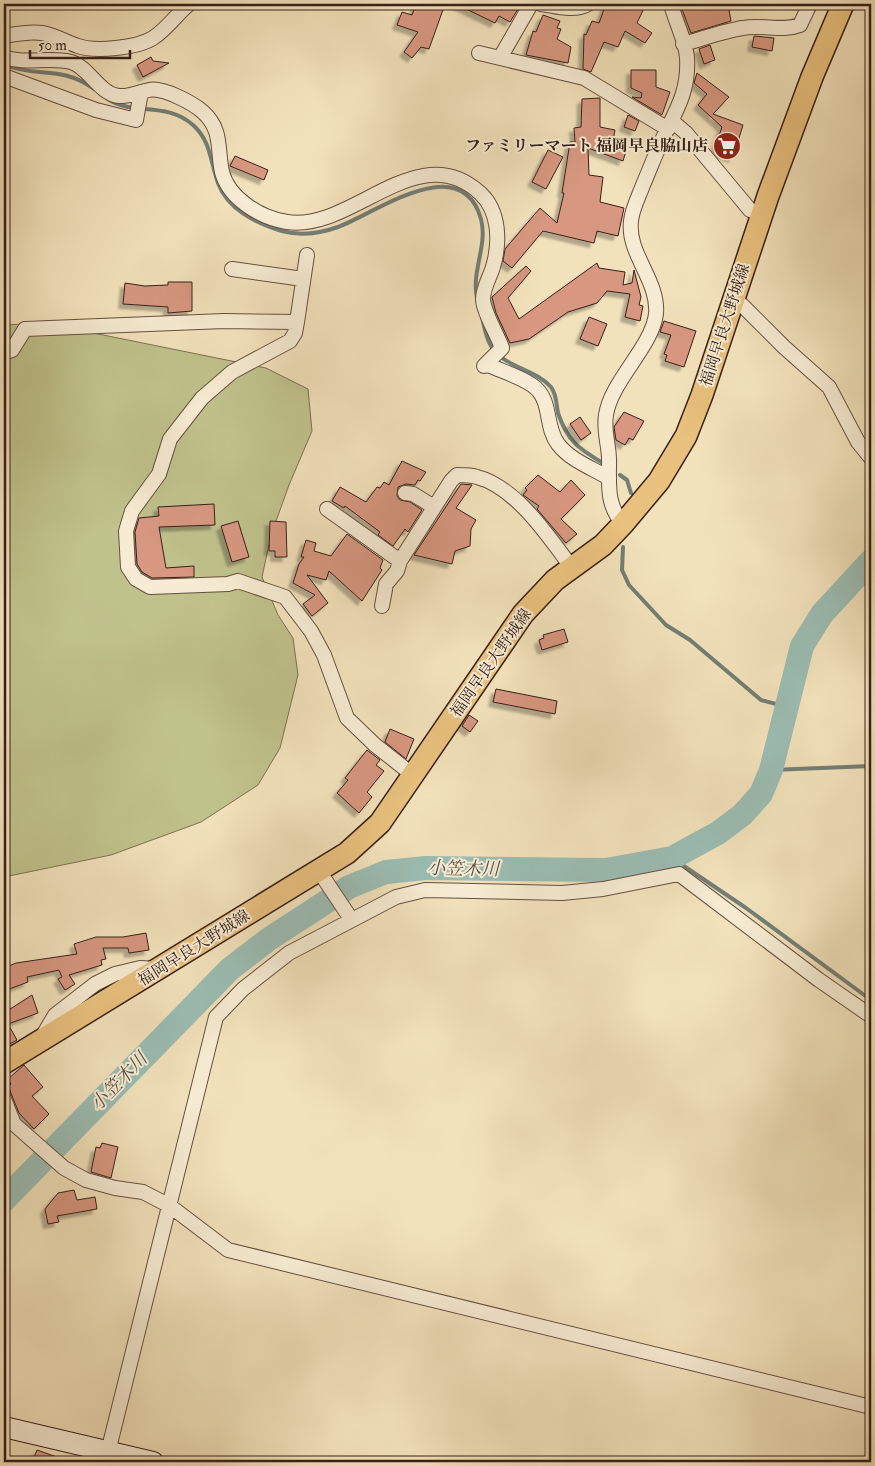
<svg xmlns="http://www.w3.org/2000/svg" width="875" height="1466" font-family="'IM FELL Double Pica','Noto Serif JP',serif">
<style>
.green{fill:#c0c28c;stroke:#7c7152}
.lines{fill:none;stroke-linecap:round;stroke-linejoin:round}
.stream{stroke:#737e75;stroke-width:4}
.river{stroke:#9bbdb3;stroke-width:24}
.building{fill:#d79780;stroke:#372018;filter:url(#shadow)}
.minor-casing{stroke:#665041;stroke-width:16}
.secondary-casing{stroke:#372018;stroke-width:22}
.primary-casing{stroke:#372018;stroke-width:24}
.minor{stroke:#f7ecd3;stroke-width:14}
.secondary{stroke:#f7ecd3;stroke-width:20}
.primary{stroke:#e9c17e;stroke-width:21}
.labels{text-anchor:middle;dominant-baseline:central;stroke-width:4;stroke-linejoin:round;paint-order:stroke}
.poi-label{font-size:16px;font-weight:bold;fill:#372018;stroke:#f7ecd3;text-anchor:end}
.street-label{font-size:16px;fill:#372018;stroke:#f7ecd3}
.water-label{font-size:18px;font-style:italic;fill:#554f46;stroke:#f7ecd3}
</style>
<defs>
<filter id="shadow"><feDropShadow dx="-4.5" dy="4.5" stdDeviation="1" flood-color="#0004"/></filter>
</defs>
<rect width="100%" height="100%" fill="#f2e2bb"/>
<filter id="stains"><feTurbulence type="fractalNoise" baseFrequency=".004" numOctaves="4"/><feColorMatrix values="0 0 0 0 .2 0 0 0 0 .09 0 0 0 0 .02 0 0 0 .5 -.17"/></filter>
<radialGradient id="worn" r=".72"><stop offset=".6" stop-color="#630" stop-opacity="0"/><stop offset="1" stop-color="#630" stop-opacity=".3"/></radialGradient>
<path class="green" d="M44,323L266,368L308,389L312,431L289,485L271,535L262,577L278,615L293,638L298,675L280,748L258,785L201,822L111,855L4,877V325Z"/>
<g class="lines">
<path class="stream" d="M4,65C39,78 61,65 94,89
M108,99C133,116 166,101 193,125C211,141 210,161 218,183C228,210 256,223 282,231C300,236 321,233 338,227C376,213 461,149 481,219C488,245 471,272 477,298
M482,317C484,326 486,338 491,346C503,367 535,369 551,387C557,395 556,404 558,413C568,443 580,449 606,465
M620,475L627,480L631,493
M623,547L622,570L629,585L666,625L690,640L761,700L787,707
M771,770L871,766
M672,858L746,908L871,1000"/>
<path class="river" d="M4,1200L230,969L269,939L349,887L386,872L426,868L606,870L672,858L718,833L742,815L761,794L771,770L802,646L822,614L871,561"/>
</g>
<path class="building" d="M416,4H445L429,49L421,47L412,58L404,52L418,32L397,25L402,12L412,15Z
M456,4H521L510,22L499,16L495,23Z
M606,4H646L637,23L652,33L645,43L625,31L618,47L604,42L591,72L583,69L584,34L586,35L592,21L599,23Z
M680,4H728L731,21L691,33Z
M543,15L560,21L557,28L561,29L557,39L571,47L568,63L526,55L533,31L536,32Z
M754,36L774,38L772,51L752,47Z
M710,45L715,60L704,64L699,49Z
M151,57L153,61L169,63L143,77L137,65Z
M631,70H656V87L670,92L662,115L632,97L641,98L642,93L631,88Z
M697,73L729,97L713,114L743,125L733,158L714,151L722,127L698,105L707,94L694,83Z
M600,98V127L615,130L612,146L626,151L623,161L588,148L589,175L603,177L600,202L624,208L618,236L597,231L594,243L543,231L512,268L503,261L505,249L540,208L557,223L564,193H562L570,142H575L574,128L581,127L582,99Z
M628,115L639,121L635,131L624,127Z
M548,150L563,157L546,189L532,182Z
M235,156L268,170L264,180L230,166Z
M597,263L599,268L625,272L623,285L632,283L634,270L641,297L639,305L643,306L640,321L625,317L630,294L607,291L597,303L568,312L529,339L510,343L496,313L492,297L526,266L531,271L508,298L519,319Z
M168,282H192V311L168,313V307L123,304L125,283L145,286L168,285Z
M589,317L607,324L598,346L580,339Z
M664,321L696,331L684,367L665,361L667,355L664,354L671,335L660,332Z
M624,412L644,421L633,440L629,438L625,445L616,440L614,427Z
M580,417L591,433L581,440L570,424Z
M402,461L426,472L420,481L418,480L415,485L406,484L398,487L397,496L400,500L410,502L422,510L408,532L405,529L393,546L378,535L380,532L345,506L344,508L332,501L340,487L366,502L377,487L380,488L384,482L389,485Z
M538,475L560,492L571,480L585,495L561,519L577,534L566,543L537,509L539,506L523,495L527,490L525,488Z
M461,484L472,485L456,508L476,520L471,529L470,546L455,551L452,564L414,555Z
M214,504L215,525L159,527L166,568L194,566V577L152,578L142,572L137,564L135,532L139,518L159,516L158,507Z
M238,521L249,557L232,562L221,526Z
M270,521L286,522L287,557H275V551H269Z
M347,534L383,560L380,568L382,570L362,601L329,571L326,580L307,575L328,603L312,616L303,604L315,595L293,583L299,564L304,557H301L306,540L316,543L314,551L331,556Z
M564,629L568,642L542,650L539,640L544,638L543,635Z
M496,689L557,701L555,714L493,702Z
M469,715L478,721L470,732L462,726Z
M390,729L414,739L406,759L385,742Z
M367,750L380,760L376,765L384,771L367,792L372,797L359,813L337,793L348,780L345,778Z
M146,933L149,950L129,953L128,948H103L106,959L101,960L102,965L69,975L75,984L65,990L58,979L62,977L59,970L27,977L28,982L4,991V968L16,963L77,954L74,944L96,937H123Z
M32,995L38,1013L8,1024L17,1040L4,1047V1013Z
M24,1065L43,1087L32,1096L49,1114L34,1129L19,1113L8,1086L11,1084L8,1079Z
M102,1143L118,1147L111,1178L91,1172L96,1147L100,1148Z
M74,1190L77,1200L95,1197L97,1209L57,1216L59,1222L48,1224L45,1209L58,1193Z
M37,1450L68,1461V1462H32Z"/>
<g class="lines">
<g class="minor-casing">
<path id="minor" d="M541,4C555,6 575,12 588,4
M4,36C16,34 29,31 42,33C54,35 66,42 78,46C95,52 137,48 153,38C167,29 176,15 189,4
M683,44C702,39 723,31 743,28C762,24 782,32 800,25L810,4
M479,53L584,78L668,129
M4,57C26,65 49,56 71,62C89,67 99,94 119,96C130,97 139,92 149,90C163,87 193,103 203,112C223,130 217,150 222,172C229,199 261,218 287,222C352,232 417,136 480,193C500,211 500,243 493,267C490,277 483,288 483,299C483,311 498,336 502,348L484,366
M500,58L531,4
M4,76L96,110L136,120L141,92
M672,121L686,133L750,210L761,214
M232,269L303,279
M732,302L742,305L784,347L829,387L858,442L871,458
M297,322L307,255
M4,353L12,350L25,329L224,321L297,322L295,333L290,341L232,372L202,398L170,439L159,474L132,511L126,531L128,567L136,579L150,587L228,584L238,581L285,597L311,631L324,655L347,718L375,745L413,775
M486,364C501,371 519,376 532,385C553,399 544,426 558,444C570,460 592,468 609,478
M405,493L413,494L434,507
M327,509L400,561L451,481L457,475C464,475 471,475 477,477C516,487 549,537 572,568
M623,524C607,505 609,488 609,464C610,447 603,432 606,415C611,381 652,347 656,314C659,280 627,254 631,221C632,209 639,196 643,185C650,169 656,152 664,136C677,109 689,90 687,58C686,41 675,21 671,4
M382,606L386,584L397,571L400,561
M319,871L351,919
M42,1037L55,1015L95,984L115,974L140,968L157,969
M4,1099L14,1124L64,1168L86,1180L115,1188L143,1192L170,1206L228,1250L871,1407
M100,1462L108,1452L216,1017L243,989L289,953L396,897L425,890L562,893L603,889L679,874L819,980L871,1016"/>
</g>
<g class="secondary-casing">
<path id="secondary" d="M4,1427L153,1462"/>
</g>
<g class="primary-casing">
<path id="primary" d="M4,1063L347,853L380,823L523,614L555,580L603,545L623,524L659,481L686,436L702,395L768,196L812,77L843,4"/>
</g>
<use href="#minor" class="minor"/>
<use href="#secondary" class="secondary"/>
<use href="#primary" class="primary"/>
</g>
<defs>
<g id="supermarket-disc" transform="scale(1.4375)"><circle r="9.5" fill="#8f2418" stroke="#f7ecd3"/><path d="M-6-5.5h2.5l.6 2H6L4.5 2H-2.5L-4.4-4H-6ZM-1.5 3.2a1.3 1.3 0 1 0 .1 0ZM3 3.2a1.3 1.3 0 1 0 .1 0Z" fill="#fff"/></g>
</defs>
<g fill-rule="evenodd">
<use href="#supermarket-disc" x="727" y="146"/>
</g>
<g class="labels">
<g class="poi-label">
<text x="708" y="146">ファミリーマート 福岡早良脇山店</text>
</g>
<g class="street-label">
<text transform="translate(725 325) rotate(-72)">福岡早良大野城線</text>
<text transform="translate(491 663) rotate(-55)">福岡早良大野城線</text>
<text transform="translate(194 948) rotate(-32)">福岡早良大野城線</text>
</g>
<g class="water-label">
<text transform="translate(463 869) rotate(1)">小笠木川</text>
<text transform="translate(119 1082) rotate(-46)">小笠木川</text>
</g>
</g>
<rect width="875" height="1466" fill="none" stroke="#f2e2bb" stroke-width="20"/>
<rect x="5" y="5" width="865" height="1456" fill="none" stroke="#372018" stroke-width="2.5"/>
<rect x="10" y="10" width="855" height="1446" fill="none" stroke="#372018"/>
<path d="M30 50v8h100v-8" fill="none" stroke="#372018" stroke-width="2.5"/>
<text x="38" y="50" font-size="15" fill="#372018" stroke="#f7ecd3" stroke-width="4" paint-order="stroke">50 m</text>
<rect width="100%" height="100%" filter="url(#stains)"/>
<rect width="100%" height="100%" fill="url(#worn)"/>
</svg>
